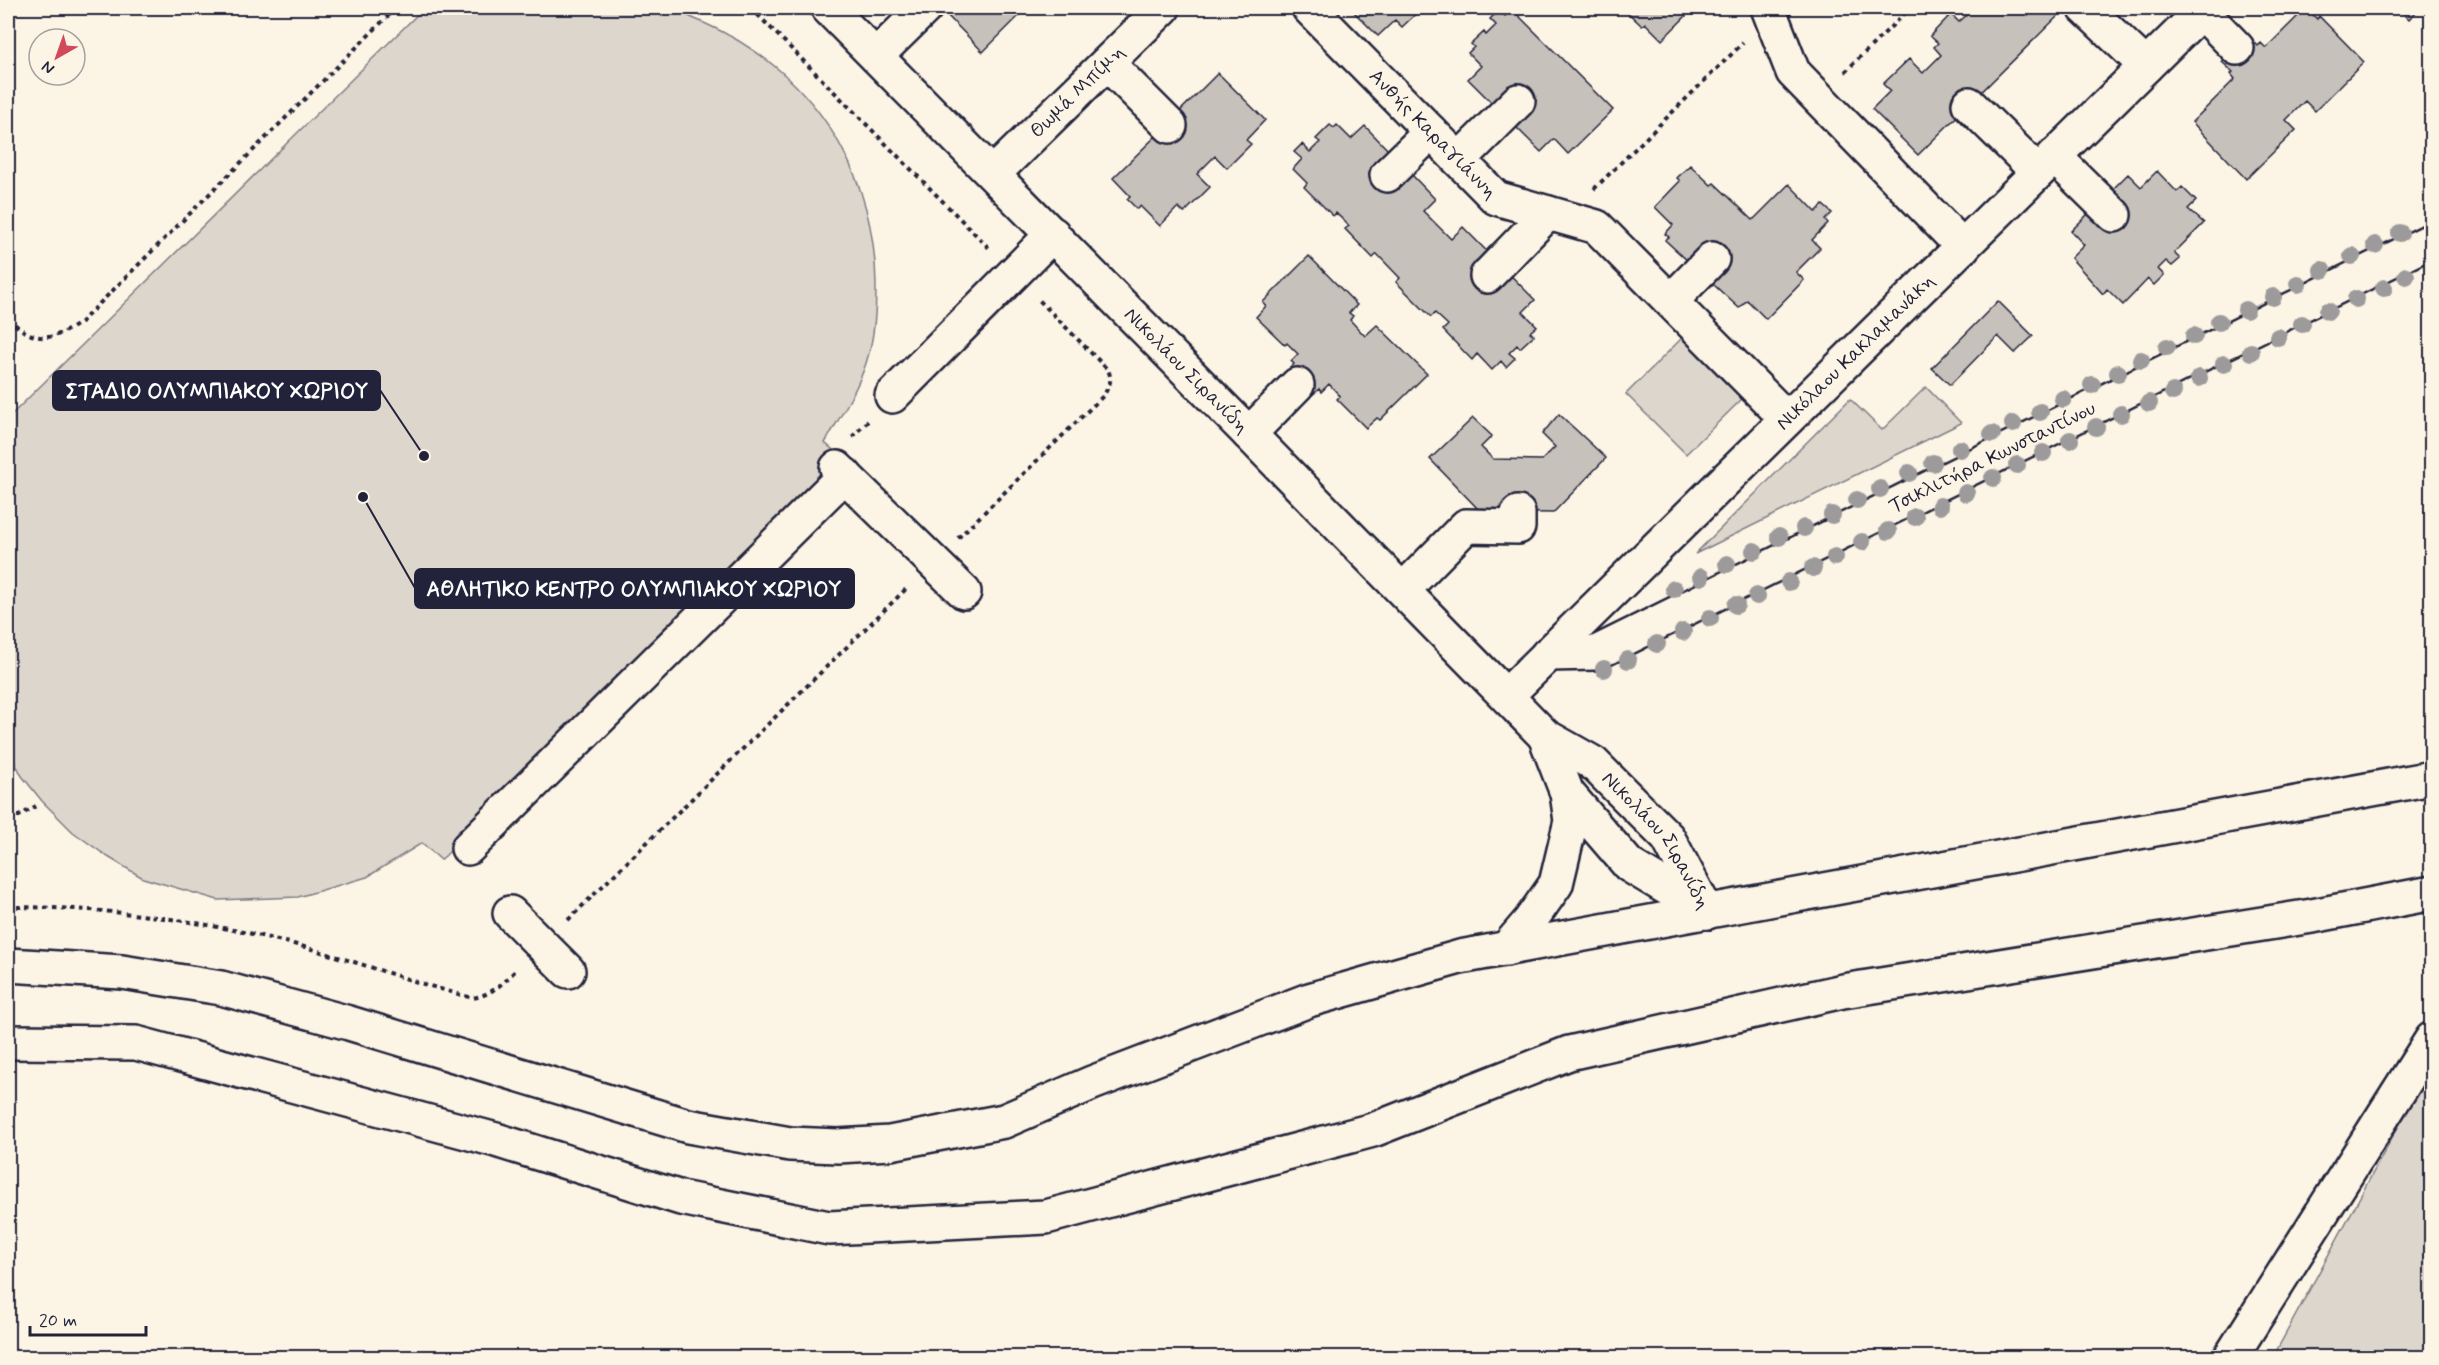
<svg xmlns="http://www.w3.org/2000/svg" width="2439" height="1365" font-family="Mynerve,sans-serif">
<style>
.green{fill:#dcd6cc;stroke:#7f7c84;stroke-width:1.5}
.building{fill:#c6c1bb;stroke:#22223b;stroke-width:1.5}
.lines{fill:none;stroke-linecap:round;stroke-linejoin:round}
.street-casing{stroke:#22223b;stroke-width:38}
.path{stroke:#22223b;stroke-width:4;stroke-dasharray:4.5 4.5;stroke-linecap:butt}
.street{stroke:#fcf5e5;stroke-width:33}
.tree{fill:#9d9a9b}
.labels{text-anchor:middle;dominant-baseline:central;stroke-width:4.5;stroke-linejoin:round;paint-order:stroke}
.street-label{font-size:20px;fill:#22223b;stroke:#fcf5e5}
.leader{fill:none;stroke:#22223b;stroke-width:2}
.callout-dot{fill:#22223b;stroke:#fcf5e5;stroke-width:2}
.callout{fill:#22223b;stroke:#22223b;stroke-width:2}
.callout-label{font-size:21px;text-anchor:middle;font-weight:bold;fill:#fff}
</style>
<rect width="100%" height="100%" fill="#fcf5e5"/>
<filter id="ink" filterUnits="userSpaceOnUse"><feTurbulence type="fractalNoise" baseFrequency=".0167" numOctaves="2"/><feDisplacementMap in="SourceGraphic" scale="12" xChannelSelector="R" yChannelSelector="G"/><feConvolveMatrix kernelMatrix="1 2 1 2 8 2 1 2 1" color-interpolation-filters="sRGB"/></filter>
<g filter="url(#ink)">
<path class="green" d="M424,8C483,8 542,8 601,8C618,8 653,4 669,8C680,11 691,18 702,22C811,70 875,167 876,286C876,309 875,331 869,353C861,385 841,415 825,443L845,460L441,860L422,843L367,877L298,897L218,900L143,878L108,857L73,832L42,801L22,776L8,749V418Z
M1685,335L1745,396L1686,454L1626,394Z
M1926,387L1961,423L1695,554L1850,399L1882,430Z
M2431,1066V1357H2273Z"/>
<path class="building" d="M943,8H1027L983,52L941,9Z
M1350,8H1422L1402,27L1395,20L1378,36Z
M1623,8H1694L1662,40L1645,23L1642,26Z
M1974,8H2066L1918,155L1872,109L1890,91L1883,84L1909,59L1923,73L1941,55L1934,47L1938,43L1930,36L1951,14L1959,22Z
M2306,8L2317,19L2319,16L2364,62L2315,111L2305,101L2286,120L2296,130L2246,179L2192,122L2235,79L2231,74L2233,72L2222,62L2249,36L2258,46L2261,43L2266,48Z
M2398,8H2420L2409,19Z
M1512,9L1613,110L1568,154L1554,139L1541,152L1468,79L1481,66L1468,53L1474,47L1471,44L1484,32L1486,35L1496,25L1490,19L1499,10L1505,16Z
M1218,73L1265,120L1246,140L1251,144L1227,168L1215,156L1197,174L1210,187L1184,213L1178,207L1160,226L1140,206L1137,209L1127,199L1130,196L1113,178L1156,136L1159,138L1178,119L1175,116Z
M1330,125L1334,128L1337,125L1351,139L1365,126L1435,199L1423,211L1451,239L1463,227L1535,300L1523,312L1537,326L1530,332L1534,335L1520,348L1517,345L1509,353L1515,358L1506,367L1501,361L1492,370L1477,354L1472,360L1443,330L1448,325L1435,313L1431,317L1396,282L1400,278L1377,254L1373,258L1345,229L1349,226L1336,213L1333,216L1304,187L1307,183L1293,169L1302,159L1294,152L1302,144L1310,152L1320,142L1316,139Z
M1690,165L1711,185L1714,183L1753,220L1789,184L1816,212L1823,205L1832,213L1825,220L1828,223L1812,240L1820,248L1796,272L1804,280L1766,319L1747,300L1739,308L1665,240L1669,237L1665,234L1673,225L1655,207L1680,181L1677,178Z
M2157,171L2177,192L2182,187L2196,201L2188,209L2204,223L2174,253L2180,259L2172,266L2166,261L2158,269L2164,275L2154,285L2148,279L2123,305L2107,289L2103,294L2071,258L2084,245L2071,231L2128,174L2141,187Z
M1309,256L1357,305L1349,313L1353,316L1350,320L1365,336L1377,325L1427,374L1380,420L1377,418L1366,428L1337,399L1340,396L1329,384L1321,392L1319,389L1309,398L1285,373L1294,364L1291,361L1298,354L1287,343L1285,345L1256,317L1266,306L1263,302Z
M1998,301L2033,336L2015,353L1998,336L1950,385L1932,368Z
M1559,414L1606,458L1553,513L1481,512L1430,459L1473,418L1492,436L1481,447L1493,459L1542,460L1555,447L1542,434Z"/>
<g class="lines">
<g class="street-casing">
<g id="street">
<path id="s1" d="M828,8L1249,434L1545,736L1593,763L1668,838L1707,912"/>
<path id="s2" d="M1309,8L1496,198L1597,227L1787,419"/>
<path d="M1768,8L1793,72L1963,247"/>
<path d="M2085,8L2146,66"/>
<path d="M2201,11L2237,48"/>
<path d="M876,56L925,8"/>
<path d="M1107,63L1170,126"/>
<path d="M1969,104L2038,172"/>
<path d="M2054,156L2114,215"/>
<path d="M1459,160L1518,101"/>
<path id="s3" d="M993,174L1163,8"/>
<path d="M1387,175L1431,132"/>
<path d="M1487,276L1548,213"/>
<path d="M1671,301L1712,259"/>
<path d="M892,396L1053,234"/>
<path d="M1249,434L1297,385"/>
<path d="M837,468L964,592"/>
<path d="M1403,590L1466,526L1518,527V513"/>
<path id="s4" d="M1548,654L1596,653L2432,240"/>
<path id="s5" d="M1507,695L2205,8"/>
<path d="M1545,736L1567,793L1629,865L1707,912"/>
<path d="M468,848L845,475"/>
<path d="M510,913L568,971"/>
<path d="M1506,949L1530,921L1556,884L1571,821L1567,793"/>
<path d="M8,965L122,972L221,988L349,1023L688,1126L790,1144L838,1146L890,1143L1004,1121L1092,1083L1309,1000L1460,957L2432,778"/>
<path d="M8,1042L136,1043L496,1140L681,1198L829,1228L1046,1217L1373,1130L1569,1053L1843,991L2312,916L2432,893"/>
<path d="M2230,1358L2432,1039"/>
</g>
</g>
<path class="path" d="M751,8L989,248
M1845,72L1910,8
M1594,189L1743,43
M8,318C34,344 51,342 81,322L396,8
M852,437L868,421
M958,538L1104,395C1109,385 1113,381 1108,370L1038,299
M8,816H19L36,806
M8,907C104,907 204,920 297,945C356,961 414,983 473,998C493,994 503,983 517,969
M568,920L908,587"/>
<use href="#street" class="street"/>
</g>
<g class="tree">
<circle cx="2400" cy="233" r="9"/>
<circle cx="2375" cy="245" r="9"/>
<circle cx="2352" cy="256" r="9"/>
<circle cx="2322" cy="270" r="9"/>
<circle cx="2406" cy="276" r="9"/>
<circle cx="2298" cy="284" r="9"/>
<circle cx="2384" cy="288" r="9"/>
<circle cx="2273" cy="297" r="9"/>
<circle cx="2356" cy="299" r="9"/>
<circle cx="2246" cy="310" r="9"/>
<circle cx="2328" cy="311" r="9"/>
<circle cx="2219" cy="322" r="9"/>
<circle cx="2302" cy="324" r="9"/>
<circle cx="2194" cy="336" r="9"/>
<circle cx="2278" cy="337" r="9"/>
<circle cx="2167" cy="347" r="9"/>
<circle cx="2251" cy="352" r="9"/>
<circle cx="2141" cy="360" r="9"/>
<circle cx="2224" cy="364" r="9"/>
<circle cx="2118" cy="373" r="9"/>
<circle cx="2199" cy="378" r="9"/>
<circle cx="2092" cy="385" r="9"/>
<circle cx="2173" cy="392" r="9"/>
<circle cx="2063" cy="399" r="9"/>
<circle cx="2149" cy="403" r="9"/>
<circle cx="2040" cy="412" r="9"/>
<circle cx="2121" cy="414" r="9"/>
<circle cx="2013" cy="424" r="9"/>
<circle cx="2096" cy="427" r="9"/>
<circle cx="1992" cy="434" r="9"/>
<circle cx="2070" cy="440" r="9"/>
<circle cx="1960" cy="449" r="9"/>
<circle cx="2043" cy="453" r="9"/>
<circle cx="1933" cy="463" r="9"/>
<circle cx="2017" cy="465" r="9"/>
<circle cx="1909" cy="473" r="9"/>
<circle cx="1993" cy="478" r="9"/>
<circle cx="1880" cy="489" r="9"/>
<circle cx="1966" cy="493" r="9"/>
<circle cx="1857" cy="500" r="9"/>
<circle cx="1940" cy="506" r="9"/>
<circle cx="1832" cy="515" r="9"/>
<circle cx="1915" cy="517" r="9"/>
<circle cx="1804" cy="528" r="9"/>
<circle cx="1888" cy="531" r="9"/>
<circle cx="1779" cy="537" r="9"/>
<circle cx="1862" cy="542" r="9"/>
<circle cx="1754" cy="551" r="9"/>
<circle cx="1835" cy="557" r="9"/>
<circle cx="1727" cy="564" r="9"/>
<circle cx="1813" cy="568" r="9"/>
<circle cx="1701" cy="577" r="9"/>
<circle cx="1789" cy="582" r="9"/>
<circle cx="1674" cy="589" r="9"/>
<circle cx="1757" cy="596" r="9"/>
<circle cx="1736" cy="605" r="9"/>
<circle cx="1710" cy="618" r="9"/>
<circle cx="1683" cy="632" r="9"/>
<circle cx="1657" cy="644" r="9"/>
<circle cx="1628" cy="660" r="9"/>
<circle cx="1604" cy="669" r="9"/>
</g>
</g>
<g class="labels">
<g class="street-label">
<text stroke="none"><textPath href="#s3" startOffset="118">Θωμά Μπίμη</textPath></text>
<text stroke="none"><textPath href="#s2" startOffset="177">Ανθής Καραγιάννη</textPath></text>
<text stroke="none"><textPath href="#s5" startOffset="489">Νικόλαου Κακλαμανάκη</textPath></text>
<text stroke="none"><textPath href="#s1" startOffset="510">Νικολάου Σιρανίδη</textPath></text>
<text stroke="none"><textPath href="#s4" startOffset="490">Τσικλιτήρα Κωνσταντίνου</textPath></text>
<text stroke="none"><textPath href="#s1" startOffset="1178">Νικολάου Σιρανίδη</textPath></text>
</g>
</g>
<path class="leader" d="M424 456L380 390M363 497L415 588"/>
<g class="callout-dot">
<circle cx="424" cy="456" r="6"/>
<circle cx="363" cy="497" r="6"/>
</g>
<g class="callout">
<rect x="53" y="371" width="327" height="39" rx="6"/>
<rect x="415" y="569" width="439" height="39" rx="6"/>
</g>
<g class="callout-label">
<text x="217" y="398">ΣΤΑΔΙΟ ΟΛΥΜΠΙΑΚΟΥ ΧΩΡΙΟΥ</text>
<text x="634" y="596">ΑΘΛΗΤΙΚΟ ΚΕΝΤΡΟ ΟΛΥΜΠΙΑΚΟΥ ΧΩΡΙΟΥ</text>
</g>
<rect width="2439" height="1365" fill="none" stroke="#fcf5e5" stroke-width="30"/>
<rect x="15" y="15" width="2409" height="1335" fill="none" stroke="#22223b" stroke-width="2" filter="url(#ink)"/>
<g transform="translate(57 57) rotate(220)"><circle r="28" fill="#fcf5e5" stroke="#a5a1a1" stroke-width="1.5"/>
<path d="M0-4.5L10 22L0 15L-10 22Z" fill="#d1495b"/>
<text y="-9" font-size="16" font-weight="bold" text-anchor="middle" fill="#22223b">N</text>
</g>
<path d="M30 1326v9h116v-9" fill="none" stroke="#22223b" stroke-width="3"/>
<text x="39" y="1326" font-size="18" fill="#22223b" stroke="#fcf5e5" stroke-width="4.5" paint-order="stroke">20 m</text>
</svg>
